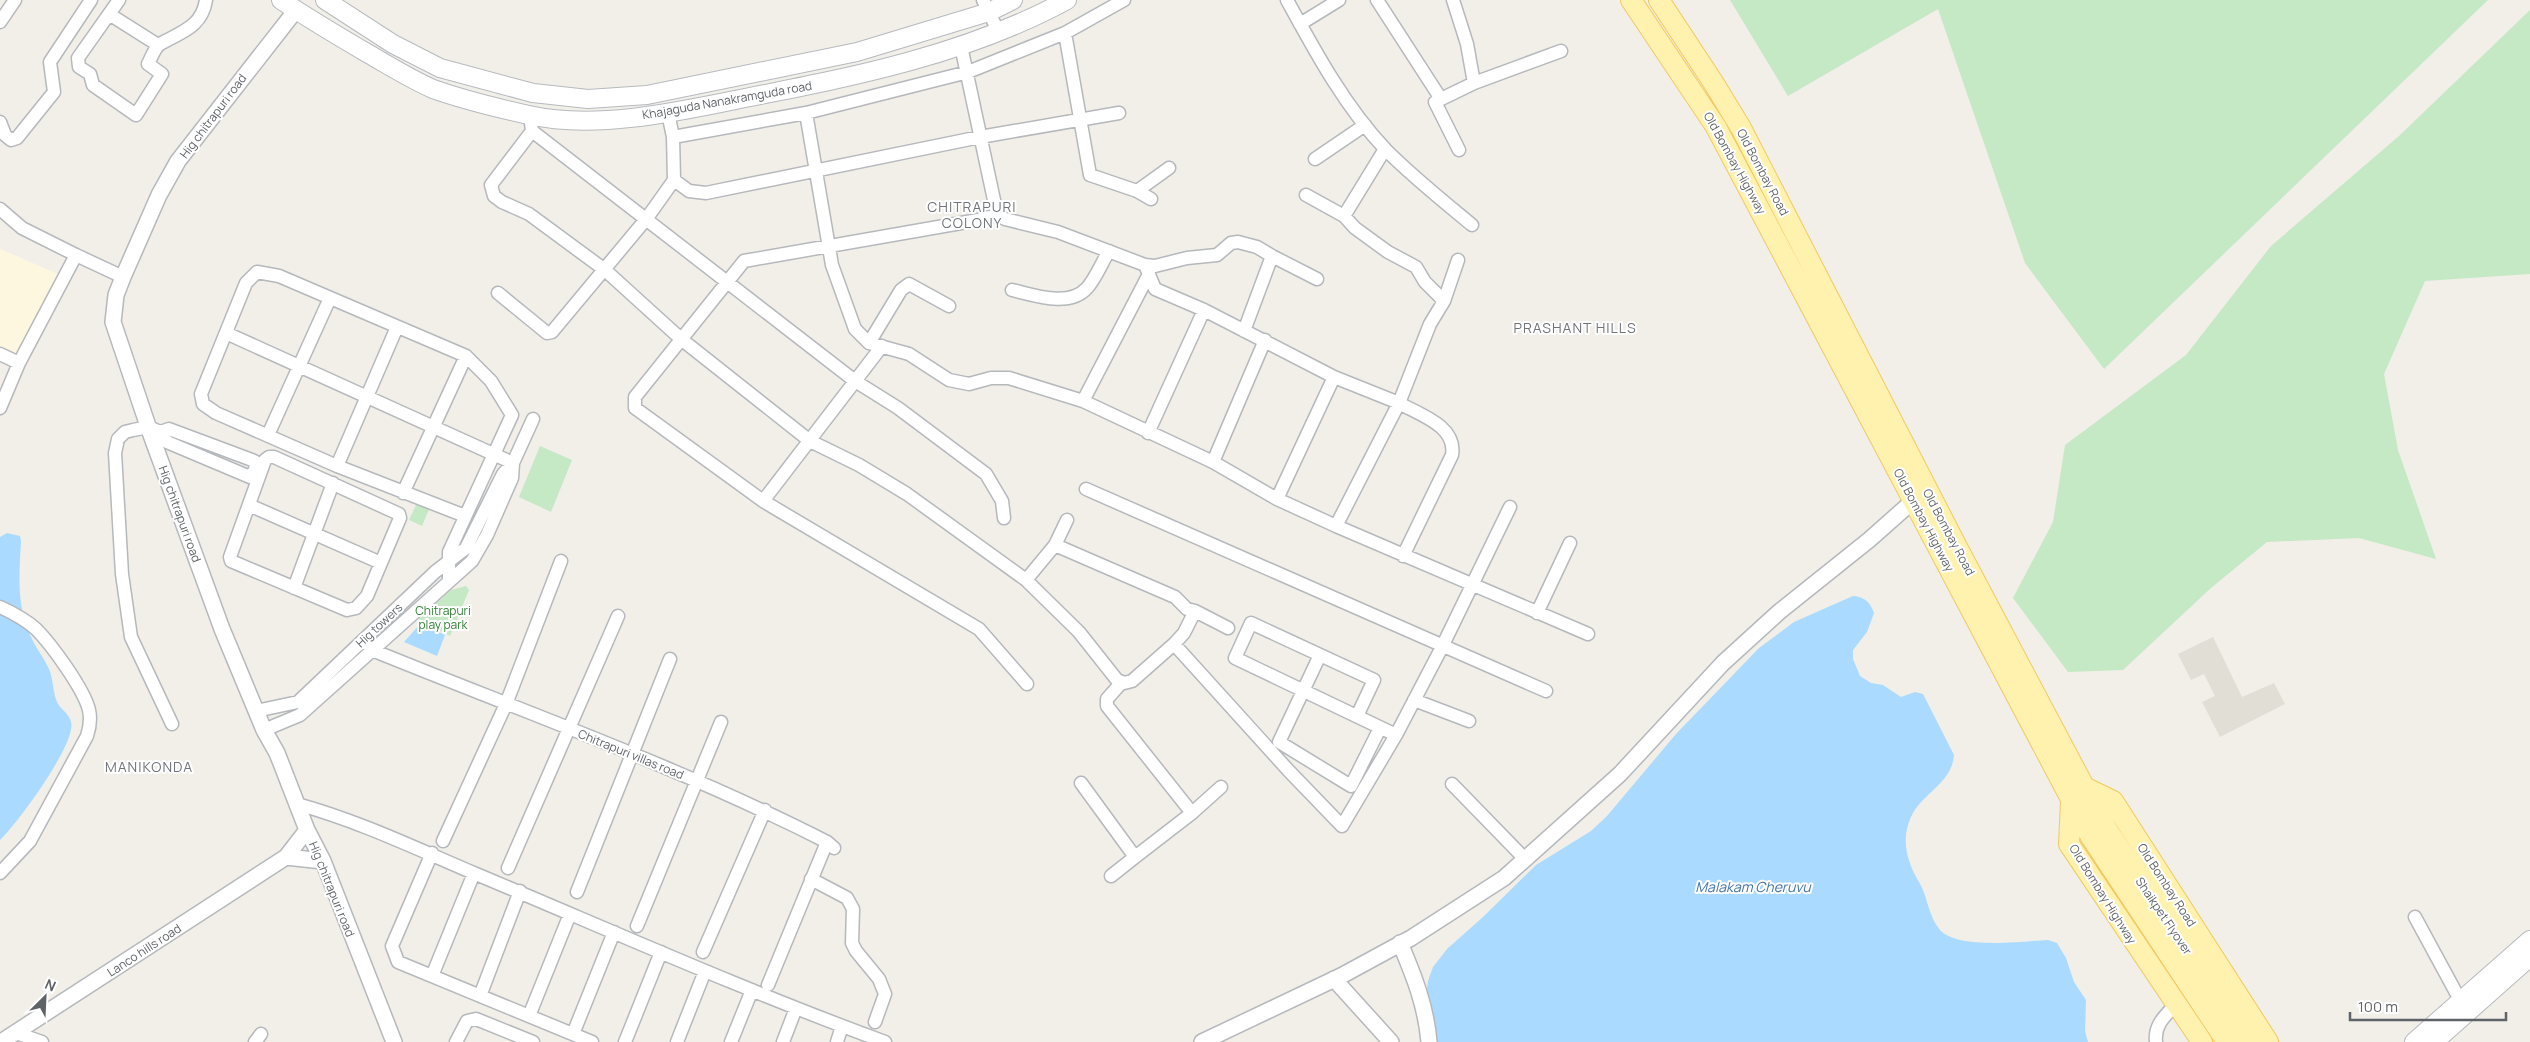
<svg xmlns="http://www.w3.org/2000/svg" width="2530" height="1042" font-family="Manrope,sans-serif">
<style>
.commercial{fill:#fef7e0}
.education{fill:#e1ded6}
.green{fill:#c5e8c5}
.water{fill:#aadaff}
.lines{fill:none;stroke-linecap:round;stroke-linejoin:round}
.minor-casing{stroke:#b5b8bc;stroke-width:15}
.tertiary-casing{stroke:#b5b8bc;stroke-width:18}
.secondary-casing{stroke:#b6babf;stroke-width:20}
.primary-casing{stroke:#f2c960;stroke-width:22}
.minor{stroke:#fff;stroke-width:12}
.tertiary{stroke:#fff;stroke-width:15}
.secondary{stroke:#fff;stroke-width:18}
.primary{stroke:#fff2af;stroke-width:20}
.labels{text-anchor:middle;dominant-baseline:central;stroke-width:4;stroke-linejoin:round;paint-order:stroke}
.street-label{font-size:12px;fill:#5f6368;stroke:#fff}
.park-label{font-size:12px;fill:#348238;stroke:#fff}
.neighbourhood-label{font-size:14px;letter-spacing:1px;fill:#70757a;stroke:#fff}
.water-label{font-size:14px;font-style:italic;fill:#4174aa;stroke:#fff}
</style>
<rect width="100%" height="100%" fill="#f1efe8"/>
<path class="commercial" d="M0,249L58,274L18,356L0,348Z"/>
<path class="education" d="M2213,637L2242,697L2274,683L2285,704L2220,737L2202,702L2215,696L2204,674L2191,680L2178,654Z"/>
<path class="green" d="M1730,0H2488L2104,369L2025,263L1938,9L1788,96Z
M2530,10V274L2425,281L2384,374L2398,450L2436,559L2359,538L2267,542L2211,588L2123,670L2068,672L2013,598L2053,522L2065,445L2186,355L2271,246L2399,136Z
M540,446L572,460L551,512L519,497Z
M417,503L430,507L422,526L409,520Z
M466,586L469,590L450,636L419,619L451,590Z"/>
<path class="water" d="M7,533L20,536L21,541C19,577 16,608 33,641C37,650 44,658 48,667C54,678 52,693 58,704C62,710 69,714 71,722C77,743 17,824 0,840V537Z
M1853,596C1865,597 1870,602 1874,613L1867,632L1853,650V659L1860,676L1871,683L1883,685L1901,697L1915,692L1923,694L1954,755C1952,782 1925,792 1913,813C1900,837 1906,860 1919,882C1928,897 1928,916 1940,930C1958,950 2023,941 2048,940L2057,943L2066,958L2074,982L2086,1000L2085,1031L2088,1042H1436L1425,1003L1428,981L1433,967L1447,949L1483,917L1536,865L1591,831L1607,816L1676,734L1759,648L1794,622Z
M421,623L445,635L437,656L404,642Z"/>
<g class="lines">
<g class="minor-casing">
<path id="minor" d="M119,0L78,58L79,67L90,74L93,85L136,115L162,74L148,64C151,58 155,47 160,44C181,32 202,27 206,0
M983,0L998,31
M1287,0C1315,51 1345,107 1386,150C1413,177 1443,201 1472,225
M1377,0L1441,99
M1453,0L1467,44L1474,83
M109,14L158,45
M0,22L15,0
M1300,24L1339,0
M1065,33L1090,175L1137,191L1151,199
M961,46L997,214L1005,219L1058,232L1145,265L1155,289L1204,310L1334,377L1399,403L1430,324L1444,301L1458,260
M806,113L832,265L855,329L869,343L909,354L949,380L969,384L991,378H1009L1083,401L1213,462L1277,499L1336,526L1588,634
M0,122L5,135L11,140L17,138L54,92L50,62L91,0
M531,123L532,131L855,381L898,408L986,474L1002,501L1004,518
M532,131L491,185L494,196L502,202L529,214L605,270L681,339L810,441L859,465L907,494L1026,580L1079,632L1117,680L1124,683L1132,681L1174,644L1184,633L1195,611L1187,609L1175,597L1055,545
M673,137L806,113L968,72L1065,33L1124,0
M1385,149L1344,216L1355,228L1388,252L1416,267L1425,282L1444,301
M1459,150L1435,102L1474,83L1561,51
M1315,159L1365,125
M674,180L689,191L706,193L980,137L1119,113
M1137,191L1169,168
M1306,195L1344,216
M0,209L22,228L76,255
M997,214L984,219L744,261L635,397V408L763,501L979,629L1027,684
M1272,256L1317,279
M1145,265L1155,266L1187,258L1217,255L1231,243L1238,242L1257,247L1272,256L1244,331
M1012,290C1034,295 1069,308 1087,288C1096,278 1102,262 1109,251
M498,293L547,333L552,332L647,218L674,180L673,137L668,113
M226,333L513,463
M869,343L901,290L909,284L949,306
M0,354L19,363
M1083,401L1149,274
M0,408L19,363L76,255L123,277
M160,432L169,429L252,460L256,462L255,470
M1148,433L1204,310
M268,435L330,298
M269,457H274L399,514L400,518L367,596L356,608L347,610L231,561L230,557L265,460Z
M1213,462L1265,340
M337,466L397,327
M1086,489L1546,691
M403,493L466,356
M1277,499L1334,377
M763,501L882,346
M249,505L381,563
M1336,526L1399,403C1420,415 1457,426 1452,455L1403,556
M449,579V552L512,415L491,381L466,356L279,276L257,272L246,283L201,394L203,404L216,413L337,466L465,516
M1026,580L1055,545L1067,520
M294,588L333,483
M0,607C13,613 26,620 36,629C51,644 84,689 89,710C91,719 90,727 87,736L30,841L0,873
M1195,611L1228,628
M1537,613L1570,543
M364,639L372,650C524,712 680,767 827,842L834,848
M1174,644L1288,770L1342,826L1396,735L1442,647L1510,507
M1320,655L1279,742L1351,786L1380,728
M1414,700L1469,721
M256,711L298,702L435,572L466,548L503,474L513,463
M1357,716L1374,680L1251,623L1235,658L1396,735
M172,724L131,637L122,574L115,453L118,439L125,432L133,430L149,427L160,432L167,442L250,477L255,470
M264,730L300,715L472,561L487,535L512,478L513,463L533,419
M1081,783L1135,857L1192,813L1107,706V699L1122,682
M1452,784L1526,860
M297,804C359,821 417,849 476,874C612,931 746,991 885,1042
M1192,813L1221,787
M443,841L506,704L561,561
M432,853L392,946L398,962L592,1042
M508,868L618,616
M1111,876L1135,857
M811,879L847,898L853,909L852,943L856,951L879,979L885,994L875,1022
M577,892L670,659
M2415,917L2460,1000
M637,926L721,722
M703,952L765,810
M432,976L474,873
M768,985L827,842
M480,996L520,891
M529,1016L570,914
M16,1033L42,1042
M573,1034L614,932
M255,1042L261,1034
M456,1042L467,1021L476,1019L533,1042
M625,1042L661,952
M677,1042L705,971
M731,1042L752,990
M783,1042L796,1008
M837,1042L842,1026
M2156,1042C2154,1025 2165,1016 2175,1005"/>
</g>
<g class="tertiary-casing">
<path id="tertiary" d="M296,10L178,161L159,195L123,277L116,295L113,322L151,435L222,629L264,730L277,753L307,830L323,861L394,1042
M286,857L323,861
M1400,943C1414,976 1426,1006 1429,1042
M1334,979L1391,1042
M1,1042L286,857L307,830
M1202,1042L1341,976L1411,938L1504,878L1620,774L1723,663L1779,612L1869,540L1913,501"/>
</g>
<g class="secondary-casing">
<path id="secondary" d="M281,0C309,19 338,36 367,53C388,65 410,79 433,89C464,100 497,108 529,115C594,130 677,112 740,99C852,77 966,55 1067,0
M325,0L393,44L440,68L533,93L588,99L647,95L857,52L989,12L1013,0
M2414,1042L2530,940
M2434,1042L2530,957"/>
</g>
<g class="primary-casing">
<path id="primary" d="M1631,0L1716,127L2091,837L2227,1042
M1659,0L1713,82L1741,128L1956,545L2106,828L2247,1042
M2084,787L2113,801L2268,1042
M2071,802L2069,844L2202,1042"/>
</g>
<use href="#minor" class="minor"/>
<use href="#tertiary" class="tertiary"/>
<use href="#secondary" class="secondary"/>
<use href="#primary" class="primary"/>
</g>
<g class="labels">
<g class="street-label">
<text transform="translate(727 100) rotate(-10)">Khajaguda Nanakramguda road</text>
<text transform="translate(213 116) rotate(-53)">Hig chitrapuri road</text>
<text transform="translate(1735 163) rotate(61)">Old Bombay Highway</text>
<text transform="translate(1763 172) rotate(62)">Old Bombay Road</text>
<text transform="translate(180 514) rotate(70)">Hig chitrapuri road</text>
<text transform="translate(1924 520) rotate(62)">Old Bombay Highway</text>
<text transform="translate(1949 532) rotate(62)">Old Bombay Road</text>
<text transform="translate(379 625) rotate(-43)">Hig towers</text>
<text transform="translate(631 754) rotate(22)">Chitrapuri villas road</text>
<text transform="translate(2167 885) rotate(57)">Old Bombay Road</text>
<text transform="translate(332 889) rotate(68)">Hig chitrapuri road</text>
<text transform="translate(2103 894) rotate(58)">Old Bombay Highway</text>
<text transform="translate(2164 916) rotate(56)">Shaikpet Flyover</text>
<text transform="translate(144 950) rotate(-33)">Lanco hills road</text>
</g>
<g class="park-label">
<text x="443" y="610">Chitrapuri<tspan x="443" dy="14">play park</tspan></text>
</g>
<g class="neighbourhood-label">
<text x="972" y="206">CHITRAPURI<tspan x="972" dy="16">COLONY</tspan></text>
<text x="1575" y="327">PRASHANT HILLS</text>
<text x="149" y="766">MANIKONDA</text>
</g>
<g class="water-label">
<text x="1753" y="886">Malakam Cheruvu</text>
</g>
</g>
<g transform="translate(45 997) rotate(24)" stroke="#ffffff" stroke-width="4" paint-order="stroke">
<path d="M0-4L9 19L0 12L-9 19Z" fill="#5f6368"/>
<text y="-8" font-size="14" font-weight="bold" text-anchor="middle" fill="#5f6368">N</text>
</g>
<path d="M2350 1012v8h156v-8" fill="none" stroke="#5f6368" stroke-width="2.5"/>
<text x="2358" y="1012" font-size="15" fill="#5f6368" stroke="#ffffff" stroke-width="4" paint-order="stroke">100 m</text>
</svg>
